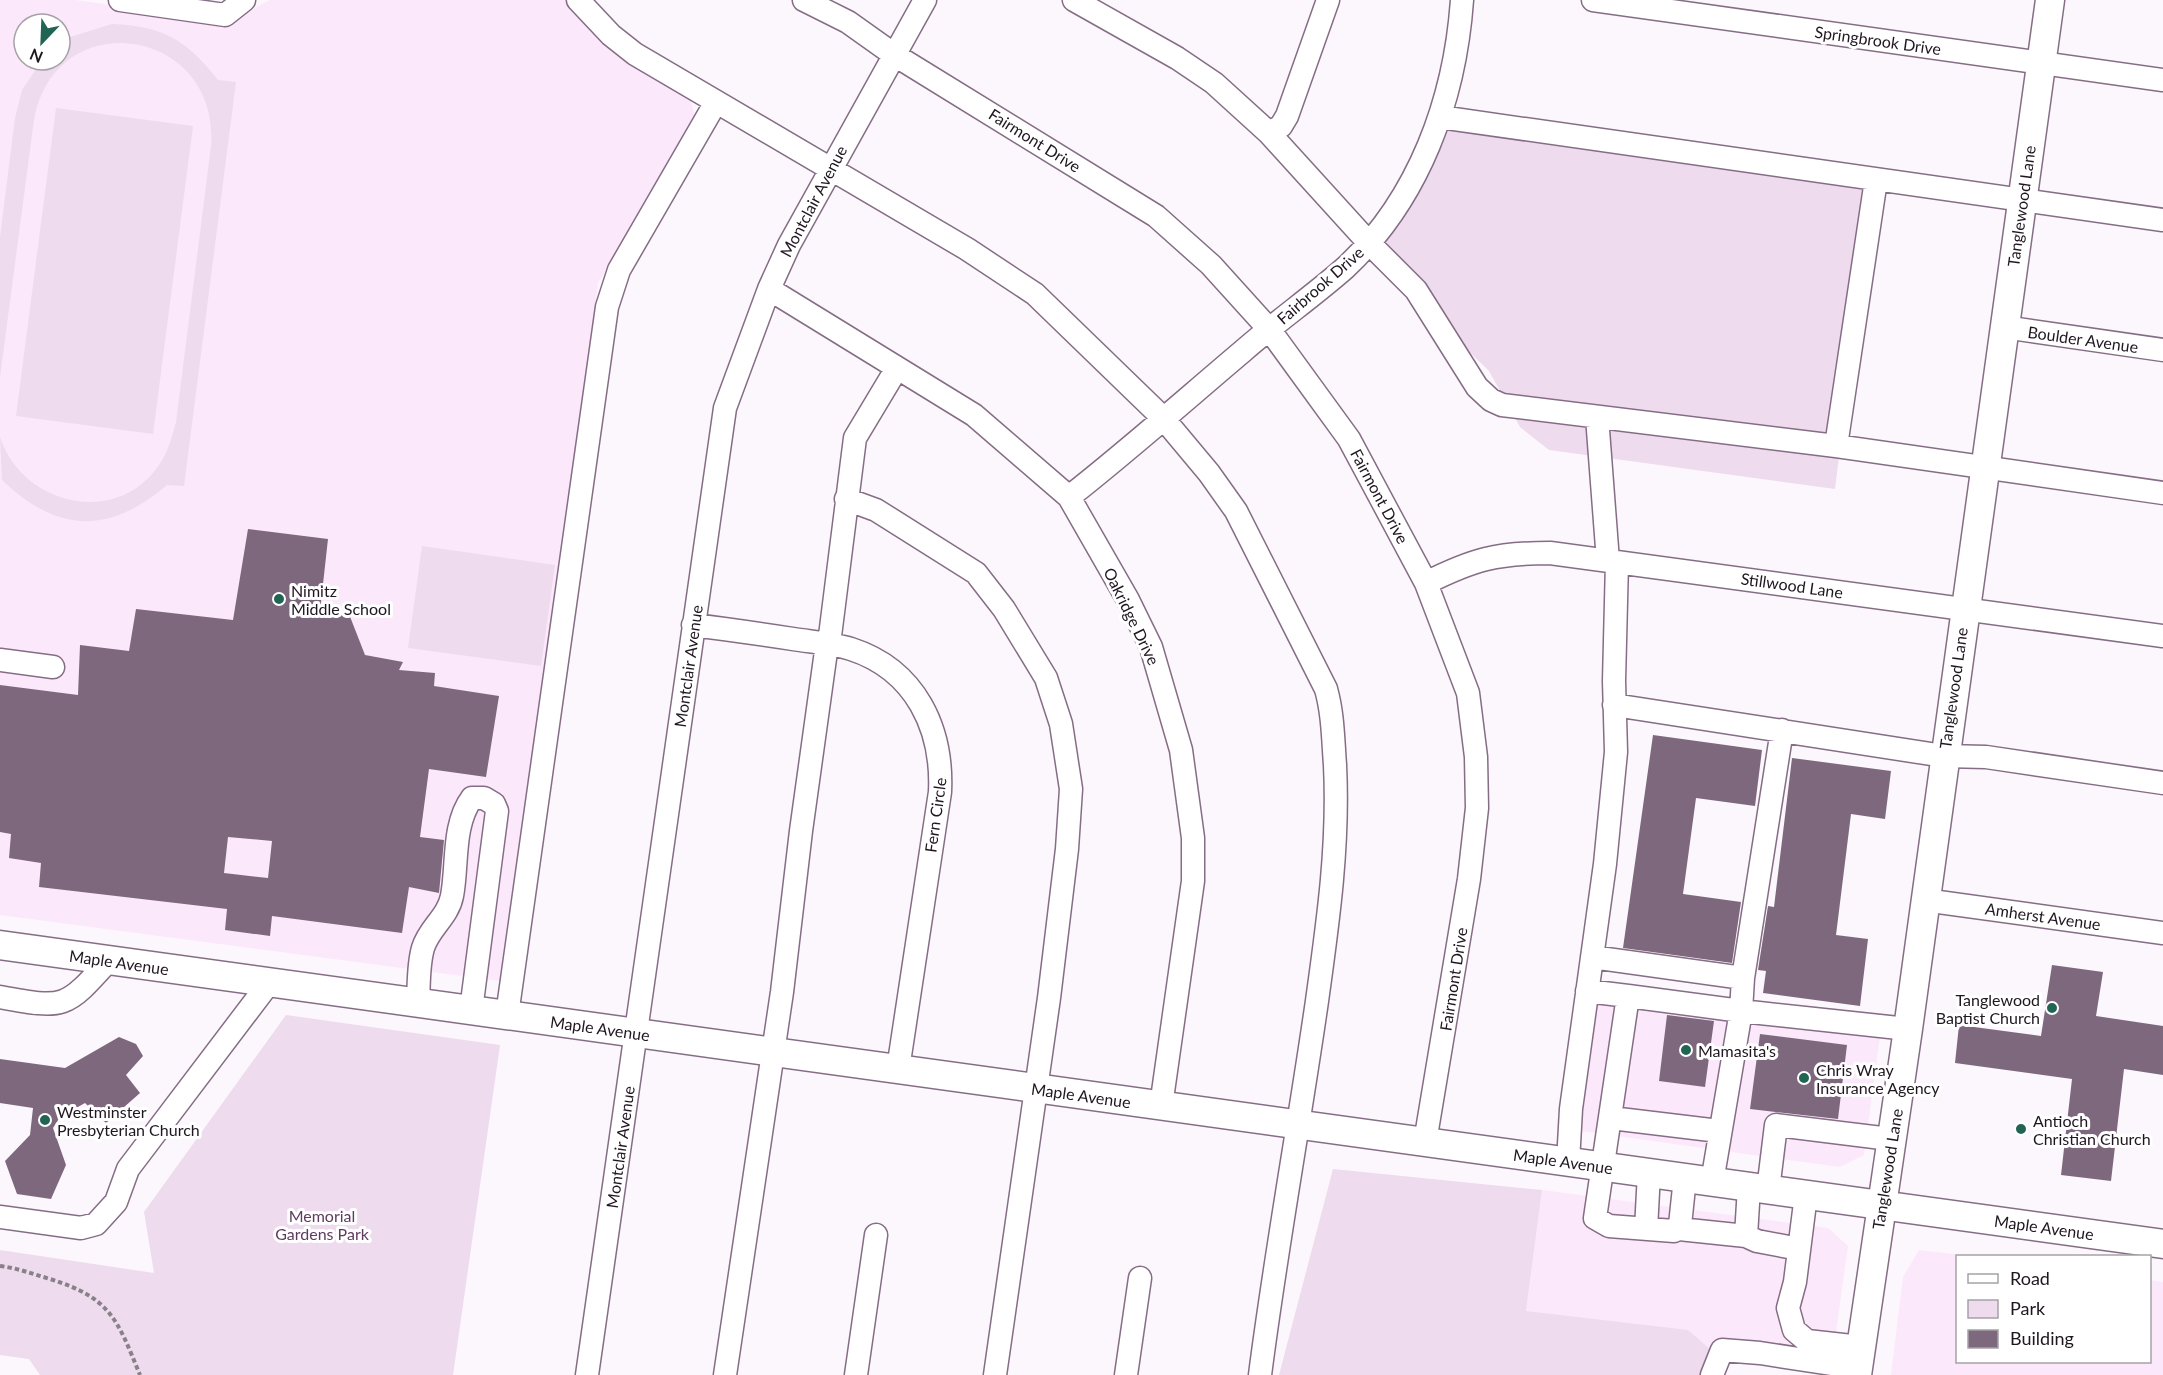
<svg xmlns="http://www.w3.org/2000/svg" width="2163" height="1375" font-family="Lato,sans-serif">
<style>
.built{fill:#fce8fb;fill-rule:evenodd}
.green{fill:#eedbee}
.building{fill:#7e687e;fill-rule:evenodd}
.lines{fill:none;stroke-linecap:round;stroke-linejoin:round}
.minor-casing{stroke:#856d85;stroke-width:25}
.major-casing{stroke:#856d85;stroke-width:31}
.path{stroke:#888188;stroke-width:4;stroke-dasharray:4.5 3;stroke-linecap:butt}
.minor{stroke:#fff;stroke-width:22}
.major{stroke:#fff;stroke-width:28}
.poi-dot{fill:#226454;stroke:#fff;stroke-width:2}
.labels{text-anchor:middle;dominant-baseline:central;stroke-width:6;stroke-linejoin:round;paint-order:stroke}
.street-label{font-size:16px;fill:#1f161f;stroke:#fff}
.poi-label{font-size:16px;fill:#1f161f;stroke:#fff;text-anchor:start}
.park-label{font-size:16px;fill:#5f3c5f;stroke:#fff}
</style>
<rect width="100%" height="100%" fill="#fcf7fc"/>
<path class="built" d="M0,0H76L228,22L270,0H566L615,51L689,94L695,118L598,283L508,982L0,915ZM24,24H60V60H24Z
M1600,984L1882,1021L1864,1155L1840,1167L1581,1131Z
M1542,1190L1828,1228L1848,1246L1831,1368L1712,1351L1526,1311Z
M1919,1250L1969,1256H1958V1362H2150V1280L2163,1282V1375H1891L1903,1277Z"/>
<path class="green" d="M112,24C163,26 187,40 218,80L236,82L184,486L167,485C109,535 57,533 2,480L0,437C22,505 116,528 159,465C168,452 172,437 176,422L211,146C220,27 55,2 34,120L0,377V237L15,118L22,90L42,60H60V44L70,37Z
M56,108L193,126L153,434L16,416Z
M1441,117L1873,179L1835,489L1549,450L1520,427L1489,371L1405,289L1380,229Z
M422,546L555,565L541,666L408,648Z
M286,1015L500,1045L453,1375H40L29,1359L0,1355V1250L154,1273L144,1212Z
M1333,1169L1542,1190L1526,1311L1688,1330L1712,1351L1708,1375H1279Z"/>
<path class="building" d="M248,529L328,539L320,611L349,614L365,655L403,662L399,670L435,673L434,686L499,696L486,777L429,769L420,837L444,840L439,893L409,887L402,933L272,916L270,936L225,930L227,909L39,887L41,863L9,858L11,834L0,832V685L78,695L80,645L129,651L136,609L233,620ZM228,837L272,841L268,878L224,873Z
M1653,735L1762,750L1755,806L1696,798L1683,894L1741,902L1732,963L1623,948Z
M1792,758L1891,771L1885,819L1851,814L1836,935L1868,939L1860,1006L1763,993L1766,971L1758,970L1768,906L1774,907Z
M2052,965L2103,972L2096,1016L2163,1026V1075L2124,1069L2111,1181L2061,1175L2072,1079L1955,1063L1959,1025L2041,1036Z
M1667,1015L1714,1021L1705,1087L1659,1081Z
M1760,1034L1847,1045L1838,1119L1750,1109Z
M119,1037L136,1044L143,1056L126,1075L140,1093L106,1123L85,1103L60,1117L53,1128L66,1165L51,1199L17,1194L5,1161L30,1135L33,1108L0,1103V1059L65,1068Z"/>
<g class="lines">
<g class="minor-casing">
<path id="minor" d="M120,0L225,15L244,0
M578,0L611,35L635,54L967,249L1035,294L1163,418L1209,473L1236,511L1326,689C1333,714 1333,739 1335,765C1339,845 1328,922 1317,1001C1299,1126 1276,1250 1260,1375
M804,0L848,22L893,54L1156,216L1211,265L1269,329L1349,439L1426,583L1468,693L1476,757L1477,808L1469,879L1425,1142
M1074,0L1177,58L1214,83L1269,133L1369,243L1416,290L1477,387L1491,400L1502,405L1836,446L2163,493
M1593,0L2163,80
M1440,117L2163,220
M1269,133L1281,126L1287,116L1328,0
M769,289L974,415L1069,497L1128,600L1151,647L1181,750L1193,838V881L1161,1106
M2004,327L2163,350
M1597,417L1608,561
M1836,446L1876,180
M1069,497C1129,450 1185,400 1243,351C1276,322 1312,297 1345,268C1419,199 1455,100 1462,0
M846,499L876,510L976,573L1004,609L1046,678L1061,724L1071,789L1067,849L1049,998L995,1375
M1426,583C1474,559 1497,553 1550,553L2163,636
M693,625C726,629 760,634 793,639C812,642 833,643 851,649C916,670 943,729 940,792L898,1069
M829,644L855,438L897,368
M0,660L53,667
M1614,705L1944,756L1986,757L2163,783
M1924,900L2163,933
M1592,957L1743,978
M1587,991L1628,996L1595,1218L1609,1226L1674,1231L1680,1225L1685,1178
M1628,996L1741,1011L1743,978L1782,730
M0,997C65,1009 65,1009 109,960
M418,1003C419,985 418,965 423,948C429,928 448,917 452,896C458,865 452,825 472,798H484L494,804L497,811L471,1010
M507,1015L607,307L619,270L716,102
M1611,1118L1719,1131
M1568,1162L1571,1109L1605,864L1616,752L1614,681L1617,562
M1712,1182L1741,1011L1908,1029
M1749,1187L1746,1236L1757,1241L1799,1249
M1768,1190L1776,1125L1890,1139
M1806,1195L1795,1282L1788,1308L1794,1330L1807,1341L1861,1347
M0,1217L81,1228L96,1224L116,1202L128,1169L269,983
M1646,1229L1649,1173
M1679,1229L1746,1236
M587,1375L725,408L769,289L789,245L925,0
M725,1375L782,992L801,831L827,644
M856,1375L876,1235
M1126,1375L1140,1278
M1712,1375L1722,1350L1760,1353L1858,1368"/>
</g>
<g class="major-casing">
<path id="major" d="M0,945L2163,1244
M1857,1375L1908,1029L2050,0"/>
</g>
<path class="path" d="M0,1266C17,1268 33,1274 50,1279C111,1298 117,1319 140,1375"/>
<use href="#minor" class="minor"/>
<use href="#major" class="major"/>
</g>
<g class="poi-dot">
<circle cx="279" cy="599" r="6"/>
<circle cx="2052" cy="1008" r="6"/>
<circle cx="1686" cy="1050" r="6"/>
<circle cx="1804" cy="1078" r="6"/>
<circle cx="45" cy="1120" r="6"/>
<circle cx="2021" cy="1129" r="6"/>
</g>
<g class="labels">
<g class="street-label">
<text transform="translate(1878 40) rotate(8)">Springbrook Drive</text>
<text transform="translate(1035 140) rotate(32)">Fairmont Drive</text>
<text transform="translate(813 201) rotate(-62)">Montclair Avenue</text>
<text transform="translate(2021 206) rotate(-82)">Tanglewood Lane</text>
<text transform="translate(1320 285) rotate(-41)">Fairbrook Drive</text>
<text transform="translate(2083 339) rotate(8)">Boulder Avenue</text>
<text transform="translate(1380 496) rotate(62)">Fairmont Drive</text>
<text transform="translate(1792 585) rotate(8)">Stillwood Lane</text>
<text transform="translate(1132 616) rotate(64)">Oakridge Drive</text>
<text transform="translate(688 666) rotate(-82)">Montclair Avenue</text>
<text transform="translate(1953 688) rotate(-82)">Tanglewood Lane</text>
<text transform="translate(935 815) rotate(-82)">Fern Circle</text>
<text transform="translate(2043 916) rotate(8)">Amherst Avenue</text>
<text transform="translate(119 962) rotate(8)">Maple Avenue</text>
<text transform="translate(1453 979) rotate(-81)">Fairmont Drive</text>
<text transform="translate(600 1028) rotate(8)">Maple Avenue</text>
<text transform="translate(1081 1095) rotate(8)">Maple Avenue</text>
<text transform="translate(620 1147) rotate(-82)">Montclair Avenue</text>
<text transform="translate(1563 1161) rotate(8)">Maple Avenue</text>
<text transform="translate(1887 1169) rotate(-81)">Tanglewood Lane</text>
<text transform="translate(2044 1227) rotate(8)">Maple Avenue</text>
</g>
<g class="poi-label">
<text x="291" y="590">Nimitz<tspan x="291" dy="18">Middle School</tspan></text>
<text x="2040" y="999" text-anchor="end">Tanglewood<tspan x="2040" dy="18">Baptist Church</tspan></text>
<text x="1698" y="1050">Mamasita's</text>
<text x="1816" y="1069">Chris Wray<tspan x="1816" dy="18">Insurance Agency</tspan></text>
<text x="57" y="1111">Westminster<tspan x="57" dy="18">Presbyterian Church</tspan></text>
<text x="2033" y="1120">Antioch<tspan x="2033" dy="18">Christian Church</tspan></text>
</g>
<g class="park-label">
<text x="322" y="1215">Memorial<tspan x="322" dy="18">Gardens Park</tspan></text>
</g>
</g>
<rect x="1956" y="1255" width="195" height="108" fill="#ffffff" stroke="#a5a2a5" stroke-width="1.5"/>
<rect x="1968" y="1274" width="30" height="9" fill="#ffffff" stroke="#a5a2a5" stroke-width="1.5"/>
<text x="2010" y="1285" font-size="18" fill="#1f161f">Road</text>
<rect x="1968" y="1300" width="30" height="18" fill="#eedbee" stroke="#a5a2a5" stroke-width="1.5"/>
<text x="2010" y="1315" font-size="18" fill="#1f161f">Park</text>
<rect x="1968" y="1330" width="30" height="18" fill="#7e687e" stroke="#a5a2a5" stroke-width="1.5"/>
<text x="2010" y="1345" font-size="18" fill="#1f161f">Building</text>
<g transform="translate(42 42) rotate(203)"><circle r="28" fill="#ffffff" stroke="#a5a2a5" stroke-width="1.5"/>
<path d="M0-4.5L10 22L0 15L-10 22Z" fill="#226454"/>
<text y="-9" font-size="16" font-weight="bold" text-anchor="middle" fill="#1f161f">N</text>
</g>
</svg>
